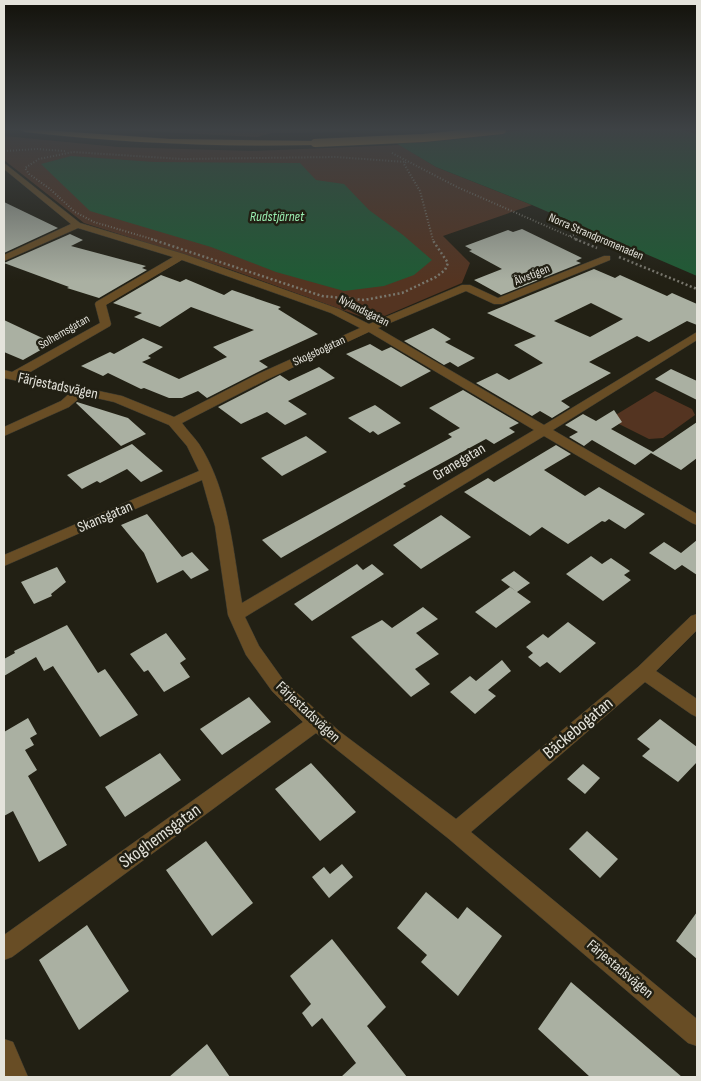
<svg xmlns="http://www.w3.org/2000/svg" width="701" height="1081" font-family="'Sofia Sans Condensed',sans-serif">
<style>
.green{fill:#543421}
.water{fill:#205b35}
.pier{fill:#222014}
.building{fill:#aab0a2;fill-rule:evenodd}
.lines{fill:none;stroke-linecap:round;stroke-linejoin:round}
.street-casing{stroke:#3d3b30;stroke-width:1}
.highway-casing{stroke:#3d3b30;stroke-width:1}
.path-far1{stroke:#79776d;stroke-width:2;stroke-dasharray:1 2;stroke-linecap:butt}
.path{stroke:#79776d;stroke-width:2.5;stroke-dasharray:2 2.5;stroke-linecap:butt}
.street{fill:#684d25;fill-rule:evenodd}
.highway{fill:#c38f3a;fill-rule:evenodd}
.highway-bridge-casing{stroke:#3d3b30;stroke-width:9;stroke-linecap:butt}
.highway-bridge{stroke:#c38f3a;stroke-width:8}
.labels{text-anchor:middle;dominant-baseline:central;stroke-width:5;stroke-linejoin:round;paint-order:stroke}
.far-street-label{font-size:12px;fill:#e4e3db;stroke:#222014}
.far-water-label{font-size:14px;font-style:italic;fill:#99edb0;stroke:#222014}
.street-label{font-size:15px;fill:#e4e3db;stroke:#222014}
.near-street-label{font-size:18px;fill:#e4e3db;stroke:#222014}
</style>
<rect width="100%" height="100%" fill="#222014"/>
<path class="green" d="M124,130H348L351,132L272,133L257,137Z
M4,136L118,147L251,151L400,145L436,167L532,205L443,236L470,263L462,283L373,321L226,268L84,223L4,160Z
M655,391L692,409L695,415L663,438L649,439L609,419Z"/>
<path class="water" d="M374,130H683L697,134V276L532,205L436,167Z
M71,156L154,162L300,163L316,180L344,184L369,210L403,235L432,260L414,275L384,286L344,291L276,272L211,247L90,211L41,164Z"/>
<path class="pier" d="M394,130H527L391,143L372,131Z"/>
<path class="building" d="M4,202L58,228L4,253Z
M522,229L582,258L576,261L581,263L501,295L474,280L502,269L469,251L472,250L465,246L508,230L513,232Z
M70,234L83,240L71,246L146,266L142,268L147,270L99,298L67,288L69,287L4,263Z
M594,269L615,278L620,275L667,296L672,293L697,304V325L687,321L649,342L637,336L589,362L611,373L561,401L570,407L552,418L540,411L532,416L476,383L497,373L509,380L543,363L514,345L536,336L487,313ZM591,303L623,319L590,337L554,321Z
M161,275L180,282L186,279L224,295L232,290L281,307L278,309L318,334L259,361L268,367L207,398L198,391L182,398H169L144,388L141,389L108,373L103,376L81,366L110,352L114,354L143,338L163,347L148,356L151,358L142,362L179,379L227,357L213,347L254,330L191,307L160,327L134,317L142,313L113,303Z
M4,320L53,343L23,360L4,352Z
M433,328L451,339L445,342L475,358L458,367L450,362L444,365L404,341Z
M370,344L382,351L391,347L431,371L401,387L346,354Z
M319,367L335,378L288,401L307,414L285,425L267,412L241,424L218,407L280,375L289,381Z
M671,369L697,381V400L655,379Z
M463,390L519,423L509,428L515,432L494,444L486,439L403,484L406,486L281,558L262,540L452,437L448,434L460,428L429,408Z
M77,402L128,418L146,434L121,446L76,403Z
M375,405L401,423L378,435L373,431L370,433L348,418Z
M614,410L622,422L611,429L653,452L697,422V458L681,470L651,453L635,465L592,440L584,446L569,437L578,432L565,425L583,414L596,421Z
M306,436L327,452L282,476L261,458Z
M132,444L163,471L141,482L127,469L100,483L97,481L82,489L67,475Z
M556,445L571,454L544,470L585,496L599,487L645,514L625,529L609,519L605,522L602,521L568,544L542,527L530,536L464,492L488,478L494,482Z
M147,514L182,557L192,552L209,570L191,579L183,570L157,583L144,553L121,525Z
M441,515L471,537L421,569L393,545Z
M697,540V575L682,565L675,570L649,553L664,542L681,553Z
M591,556L602,564L611,558L630,571L624,575L631,580L603,601L566,574Z
M357,564L363,570L372,564L384,574L312,621L294,604Z
M57,567L66,582L51,594L52,596L34,604L21,582Z
M514,571L530,583L517,592L501,580Z
M510,587L531,602L496,628L475,612Z
M423,607L438,619L416,633L439,654L415,669L430,684L411,697L351,637L382,620L392,628Z
M568,622L596,643L560,673L547,662L540,667L528,657L533,653L526,647L543,634L548,638Z
M67,625L98,673L105,669L138,715L100,737L53,666L44,671L36,657L4,676V659L15,653L14,651Z
M166,633L186,659L180,663L190,677L164,692L148,670L144,672L130,654Z
M502,660L511,671L488,690L496,696L475,714L450,692L470,676L476,681Z
M249,697L271,722L222,755L200,729Z
M28,718L37,734L30,738L34,745L25,750L37,770L28,776L67,845L39,862L13,811L4,816V732Z
M660,719L697,747V762L678,782L642,756L650,749L637,739Z
M160,753L181,780L125,817L105,787Z
M311,763L356,812L320,841L275,789Z
M583,764L600,778L585,794L567,779Z
M587,831L618,859L600,878L569,849Z
M206,841L253,903L212,936L166,870Z
M342,864L353,877L329,898L312,877L324,867L330,874Z
M426,892L458,919L467,907L502,936L458,996L421,962L427,955L397,928Z
M697,912V959L676,941Z
M87,925L129,991L79,1030L39,960Z
M332,939L386,1007L367,1026L407,1077H341L356,1063L322,1018L312,1027L302,1013L311,1004L290,976Z
M571,982L682,1077H590L538,1029Z
M207,1044L230,1077H169Z"/>
<g class="lines">
<g class="street-casing">
<path id="street" d="M4,163L80,223L184,254L339,309L369,324L462,285H470L498,298L604,256H610V260L502,304H494L466,291L378,328L544,425L697,332V340L553,430L697,514V525L692,523L544,436L245,617L259,646L284,681L339,731L456,819L638,667L691,616L697,614V630L656,671L697,699V717L691,714L645,682L471,832L697,1019V1046L688,1043L449,839L316,733L12,957L4,960V935L303,722L272,691L246,655L228,615L215,526L202,480L4,566V555L199,471L187,446L169,425L114,402L83,395L69,407L4,436V427L61,401L71,392L4,378V370L12,372L100,323L95,304L96,302L173,257L78,228L4,261V255L71,224L4,169ZM182,260L331,313L360,328L258,374L174,417L122,396L25,375L110,326L111,324L106,305ZM369,332L534,430L242,603C233,551 229,490 199,444C194,437 187,430 182,423L266,380Z
M4,1039L13,1042L28,1077H4Z"/>
</g>
<g class="highway-casing">
<path id="highway" d="M21,130H42L170,139L315,141L319,143L315,145C218,147 122,143 25,132Z"/>
</g>
<path class="path-far1" d="M4,151L37,149L65,151
M392,153L457,187L578,240
M570,236L583,233
M155,240L94,222L75,212L50,189L29,174L25,168L39,159L73,152L182,159L336,157L406,162L404,164L420,191L433,240"/>
<path class="path" d="M151,239L322,296L364,300L402,293L436,277L445,270L448,263L432,239
M575,239L597,248
M619,257L697,289"/>
<use href="#street" class="street"/>
<use href="#highway" class="highway"/>
<g class="highway-bridge-casing">
<path id="highway-bridge" d="M315,143L424,138L502,130"/>
</g>
<use href="#highway-bridge" class="highway-bridge"/>
</g>
<linearGradient id="sky" x2="0" y2="1"><stop stop-color="#13120b"/><stop offset="0.46" stop-color="#3e4245"/><stop offset="1" stop-color="#3e4245" stop-opacity="0"/></linearGradient>
<rect width="701" height="281" fill="url(#sky)"/>
<g class="labels">
<g class="far-street-label">
<text transform="translate(596 237) rotate(23)">Norra Strandpromenaden</text>
<text transform="translate(532 275) rotate(-22)">Älvstigen</text>
<text transform="translate(364 311) rotate(27)">Nylandsgatan</text>
<text transform="translate(64 332) rotate(-30)">Solhemsgatan</text>
<text transform="translate(319 351) rotate(-25)">Skogsbogatan</text>
</g>
<g class="far-water-label">
<text x="277" y="216">Rudstjärnet</text>
</g>
<g class="street-label">
<text transform="translate(58 386) rotate(12)">Färjestadsvägen</text>
<text transform="translate(459 462) rotate(-31)">Granegatan</text>
<text transform="translate(105 517) rotate(-23)">Skansgatan</text>
<text transform="translate(308 712) rotate(43)">Färjestadsvägen</text>
<text transform="translate(620 969) rotate(40)">Färjestadsvägen</text>
</g>
<g class="near-street-label">
<text transform="translate(578 728) rotate(-40)">Bäckebogatan</text>
<text transform="translate(160 836) rotate(-36)">Skoghemsgatan</text>
</g>
</g>
<rect width="701" height="1081" fill="none" stroke="#e4e3db" stroke-width="10"/>
</svg>
